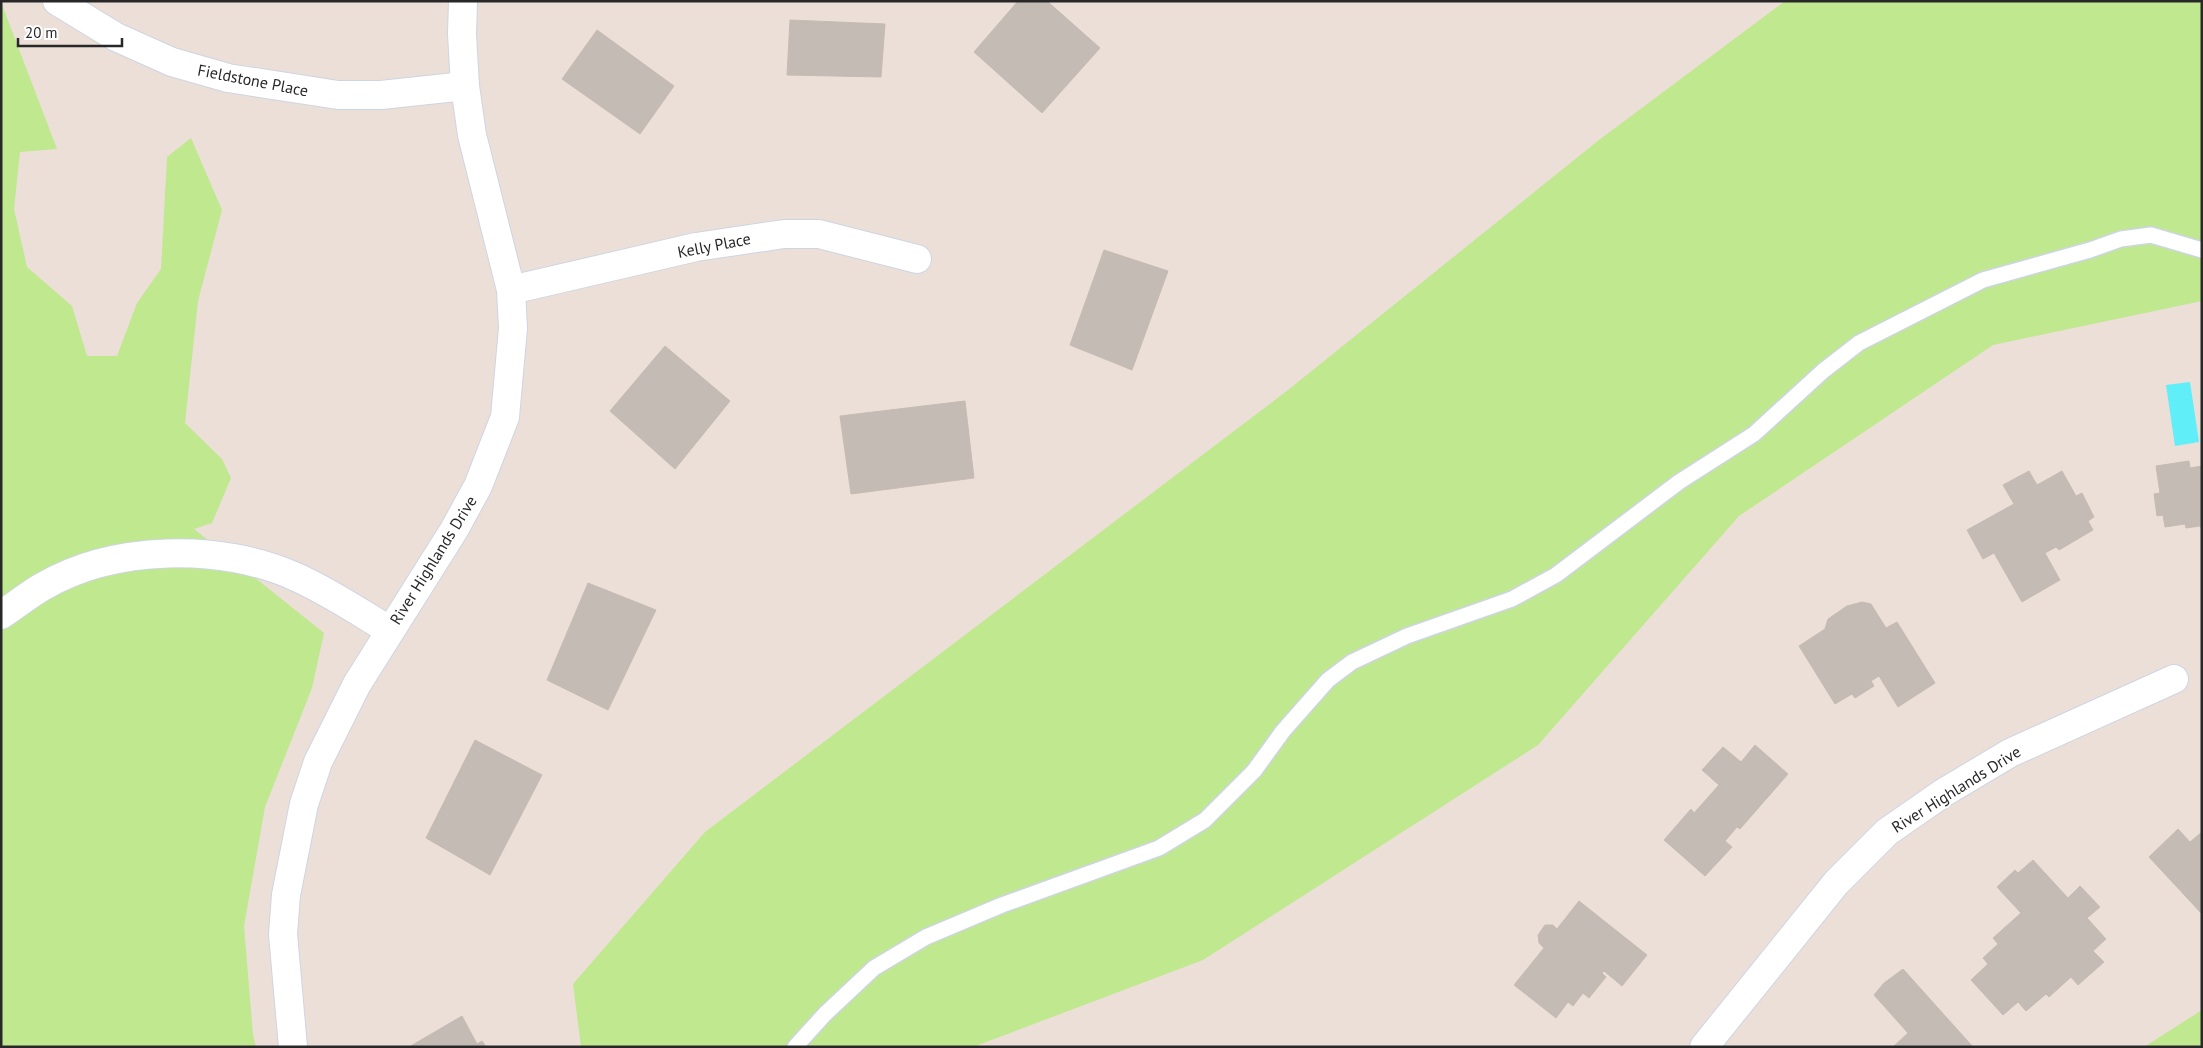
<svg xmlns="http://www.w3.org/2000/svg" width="2203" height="1048" font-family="'PT Sans',sans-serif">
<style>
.green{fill:#bfe88f}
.water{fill:#60eef8}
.building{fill:#c3bbb4;stroke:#c7bbb2}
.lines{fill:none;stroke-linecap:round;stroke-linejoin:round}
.lane-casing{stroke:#cdd5e3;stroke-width:18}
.street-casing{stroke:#cdd5e3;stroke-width:30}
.lane{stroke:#fff;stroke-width:15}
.street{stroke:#fff;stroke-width:28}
.labels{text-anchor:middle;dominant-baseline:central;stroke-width:4;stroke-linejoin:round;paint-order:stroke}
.street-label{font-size:16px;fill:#282828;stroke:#fff}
</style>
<rect width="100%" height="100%" fill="#ecdfd8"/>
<path class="green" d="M1785,1H2202V301L1993,345L1739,516L1538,745L1203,960L973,1047H581L573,984L705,832L1288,390L1599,140Z
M1,2L57,149L20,152L14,209L27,267L72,306L87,356H117L137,303L161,269L167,157L191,138L222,210L198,301L185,423L222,459L231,478L212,523L194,529L324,633L312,688L265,807L244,926L253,1035L256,1047H1Z
M2202,1010V1047H2144Z"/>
<path class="water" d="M2190,382L2199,442L2175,446L2166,385Z"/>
<path class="building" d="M1018,1H1047L1100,48L1042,113L974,52Z
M790,20L885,24L881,77L787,75Z
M597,30L674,86L640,134L562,79Z
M1104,250L1168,271L1132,370L1070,345Z
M665,346L730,401L675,469L610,411Z
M965,401L974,478L851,494L840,416Z
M2189,461L2190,468L2202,466V529L2200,526L2186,528L2185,524L2165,527L2163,515L2157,516L2154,494L2160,493L2156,466Z
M2029,471L2037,485L2062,471L2076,496L2082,493L2094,517L2088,521L2093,530L2059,550L2056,547L2045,553L2060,580L2022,602L1994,553L1983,559L1967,530L2014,504L2003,485Z
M588,583L656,610L608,710L547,680Z
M1862,602L1871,604L1886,628L1897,622L1935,683L1898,707L1879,676L1871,681L1874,686L1855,698L1852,694L1835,704L1799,646L1825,629L1828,619L1847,606Z
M475,740L542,775L490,875L426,838Z
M1755,745L1788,774L1740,829L1737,827L1725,841L1732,847L1705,876L1664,840L1691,809L1694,813L1719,785L1702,770L1723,747L1741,762Z
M2178,829L2190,842L2202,832V914L2149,857Z
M2033,860L2068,898L2080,886L2100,907L2087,918L2106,939L2093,951L2104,962L2078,985L2071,977L2049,997L2046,994L2026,1011L2018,1002L2003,1015L1971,980L1988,964L1983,958L1998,944L1993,938L2021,913L1997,887L2015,870L2018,873Z
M1579,901L1647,955L1622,986L1604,971L1602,973L1606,977L1589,998L1583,993L1573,1006L1568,1002L1556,1018L1514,985L1544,948L1539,943L1538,935L1545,925H1553L1557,929Z
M1903,969L1973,1047H1893L1908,1033L1874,995L1884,983Z
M462,1016L477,1044L482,1041L486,1047H409Z"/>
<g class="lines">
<g class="lane-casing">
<path id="lane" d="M795,1047L825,1014L874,968L926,937L1002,905L1159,848L1205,820L1254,771L1283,731L1328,680L1352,662L1407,636L1512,599L1556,575L1679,482L1754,434L1823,371L1859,343L1983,280L2090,250L2121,239L2151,235L2202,250"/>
</g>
<g class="street-casing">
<path id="street" d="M57,1L116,37L172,62L228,78L338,95H381L465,86
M511,290L696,247L784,234H819L917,259
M1,615C15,606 28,595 42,587C113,545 222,543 296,577C328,591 359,612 389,630
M293,1047L283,934L286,895L304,804L318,762L357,684L454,530L478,486L505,417L513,328L511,290L472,135L465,86L462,34L463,1
M1704,1047L1836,883L1887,832L1943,793L2010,753L2174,679"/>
</g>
<use href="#lane" class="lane"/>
<use href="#street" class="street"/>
</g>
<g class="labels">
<g class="street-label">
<text transform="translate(253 80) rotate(11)">Fieldstone Place</text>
<text transform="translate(714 245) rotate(-11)">Kelly Place</text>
<text transform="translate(433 560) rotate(-58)">River Highlands Drive</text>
<text transform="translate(1956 789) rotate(-32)">River Highlands Drive</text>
</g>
</g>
<rect width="2203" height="1048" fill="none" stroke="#282828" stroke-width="5"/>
<path d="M18 38v8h104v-8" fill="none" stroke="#282828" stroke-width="2.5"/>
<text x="25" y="38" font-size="15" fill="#282828" stroke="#ffffff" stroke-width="4" paint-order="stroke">20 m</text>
</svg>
